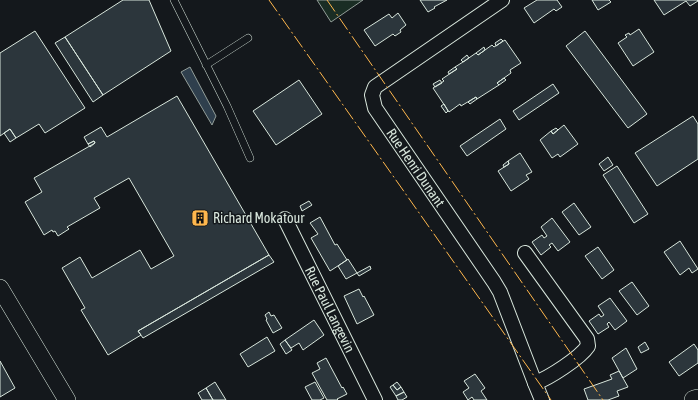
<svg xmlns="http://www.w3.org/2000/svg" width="698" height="400" font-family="'Asap Condensed',sans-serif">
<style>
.green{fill:#1a2d24;stroke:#939e99}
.water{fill:#2f3f4d;stroke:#939e99}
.building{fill:#2c363c;stroke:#d8e6dc}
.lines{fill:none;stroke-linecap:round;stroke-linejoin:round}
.service-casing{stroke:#d8e6dc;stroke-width:8}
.minor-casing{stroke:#d8e6dc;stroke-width:16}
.tertiary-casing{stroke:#d8e6dc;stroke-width:18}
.secondary-casing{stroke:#d8e6dc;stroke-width:20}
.service{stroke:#14181c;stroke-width:7}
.minor{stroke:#14181c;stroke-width:14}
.tertiary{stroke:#14181c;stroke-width:17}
.secondary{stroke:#14181c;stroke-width:19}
.power{stroke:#ffb74d;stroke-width:1;stroke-dasharray:14 3 2 3;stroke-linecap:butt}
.labels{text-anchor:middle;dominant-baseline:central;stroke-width:3;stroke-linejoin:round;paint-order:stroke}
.street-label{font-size:14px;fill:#d8e6dc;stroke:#14181c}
.poi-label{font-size:14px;fill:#d8e6dc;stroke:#14181c;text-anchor:start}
</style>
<rect width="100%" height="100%" fill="#14181c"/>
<path class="green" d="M317,0H363L331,22Z"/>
<path class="water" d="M190,67L216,116L212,125L181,72Z"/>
<path class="building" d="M123,0H149L171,51L103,95L65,37Z
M420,0H447L434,7L435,8L428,12Z
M537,0H557L562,7L556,11L554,9L534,23L524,8Z
M592,0H609L611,2L598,10Z
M654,0H697L698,1L690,6L686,1L664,15Z
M398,13L406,25L400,30L401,32L395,36L393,34L375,46L364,30L389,14L392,18Z
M639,29L654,52L633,66L618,43L627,37L625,35L629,33L630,35Z
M35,31L85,108L45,133L39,124L16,138L10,129L0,136V53Z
M585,31L647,114L628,128L566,46Z
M65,37L103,95L93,102L55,43Z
M501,39L503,41L496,46L495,43Z
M505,40L521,63L510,70L511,73L497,83L499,85L477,99L476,97L461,106L460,104L449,112L433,88L444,81L442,79L457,69L455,67L463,62L476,53L478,55L492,45L494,47Z
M484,47L485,50L478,55L476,53Z
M467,55L469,58L463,62L461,60Z
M455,67L457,69L449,74L448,72Z
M504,78L506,80L499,85L497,83Z
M299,80L322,114L276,145L253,111Z
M440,80L442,83L435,87L433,84Z
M553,84L559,93L519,120L513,111Z
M177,96L269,255L138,331L141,335L108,355L81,310L85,308L62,268L80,257L92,278L140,250L151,269L174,256L129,178L94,198L100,208L67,227L69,229L58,236L55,231L53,232L52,230L44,235L25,202L42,192L34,178L95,143L94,141L88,144L84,137L101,127L107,137Z
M476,97L477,99L470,104L468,102Z
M444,104L448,111L446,113L441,106Z
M693,116L698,124V159L657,186L635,153Z
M500,119L506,129L467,156L460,146Z
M564,125L578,144L560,157L558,154L552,158L540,140L551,131L553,134Z
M556,128L558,130L553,134L551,131Z
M10,129L16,138L10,142L4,133Z
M94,141L95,143L90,147L88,144Z
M520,153L532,172L526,175L529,179L511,191L498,171L509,164L508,161Z
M608,157L613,165L604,171L599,164Z
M508,161L509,164L504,167L503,165Z
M617,166L648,214L634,223L603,175Z
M309,201L312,205L302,211L300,206Z
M574,203L591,227L579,235L562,212Z
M320,217L335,245L337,244L347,260L330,271L311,238L318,234L310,223Z
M552,218L570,242L558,251L552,243L549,245L551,247L541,255L532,242L542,235L544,238L547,236L541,227Z
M680,241L698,269L692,273L689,268L680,275L664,252Z
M598,247L614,270L602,279L585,256Z
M269,255L274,262L143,338L138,331Z
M348,259L357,273L346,279L338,266Z
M370,266L371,269L359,276L357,273Z
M632,282L649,306L637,315L619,291Z
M359,289L363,297L364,296L374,315L357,324L344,296Z
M610,298L627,321L615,330L609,322L607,324L609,327L598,334L589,321L599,314L601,317L604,315L598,306Z
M269,312L271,316L274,315L282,328L273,333L266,320L267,319L265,315Z
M314,320L324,335L303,350L299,343L291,348L285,340Z
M267,337L275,351L248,367L240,354Z
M285,340L292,350L286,354L280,344Z
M645,342L649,349L641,353L638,347Z
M694,344L698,350V363L679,376L669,362Z
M626,348L637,369L623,378L612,358Z
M326,358L342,388L343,387L347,394L337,399L338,400H327L312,373L320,369L317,363Z
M0,361L15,388L0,397Z
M619,371L628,387L617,391L619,396L608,400H588L584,389L612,379L610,375Z
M475,374L485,388L481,391L487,400H474L472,397L468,400L463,392L469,388L464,381Z
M215,382L226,400H213L206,388Z
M315,382L324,398L320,400H312L305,387Z
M397,382L401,387L397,390L393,385Z
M393,385L397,390L401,387L404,392L396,396L390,387Z
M206,388L213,400H202L198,393Z
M404,392L407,397L402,400H398L396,396Z"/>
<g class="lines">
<g class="service-casing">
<path id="service" d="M174,0L227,106L250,158
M206,65L248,38"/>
</g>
<g class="minor-casing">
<g id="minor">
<path id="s1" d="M502,0L375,87L372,95L375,108L494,282L500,292L535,383"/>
<path id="s2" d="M285,219L375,400"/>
<path d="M525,253L587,339L588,346C580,358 549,378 535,383L542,400"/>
</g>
</g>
<g class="tertiary-casing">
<path id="tertiary" d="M0,288L67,400"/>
</g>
<g class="secondary-casing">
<path id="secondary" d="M694,400L698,399"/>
</g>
<use href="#service" class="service"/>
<use href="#minor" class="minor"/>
<use href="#tertiary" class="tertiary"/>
<use href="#secondary" class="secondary"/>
<path class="power" d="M269,0L551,400
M327,0L603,400"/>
</g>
<defs>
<g id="building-square" transform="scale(0.9)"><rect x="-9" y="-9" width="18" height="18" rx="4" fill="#ffb74d" stroke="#14181c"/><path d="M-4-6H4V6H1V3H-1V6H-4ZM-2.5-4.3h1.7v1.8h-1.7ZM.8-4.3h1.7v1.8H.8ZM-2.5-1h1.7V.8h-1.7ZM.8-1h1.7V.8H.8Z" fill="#111"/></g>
</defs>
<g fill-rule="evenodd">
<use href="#building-square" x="200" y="218"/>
</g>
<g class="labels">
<g class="street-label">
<text stroke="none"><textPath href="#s1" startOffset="248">Rue Henri Dunant</textPath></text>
<text stroke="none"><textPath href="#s2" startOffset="101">Rue Paul Langevin</textPath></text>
</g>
<g class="poi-label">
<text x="213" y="218">Richard Mokatour</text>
</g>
</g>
</svg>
